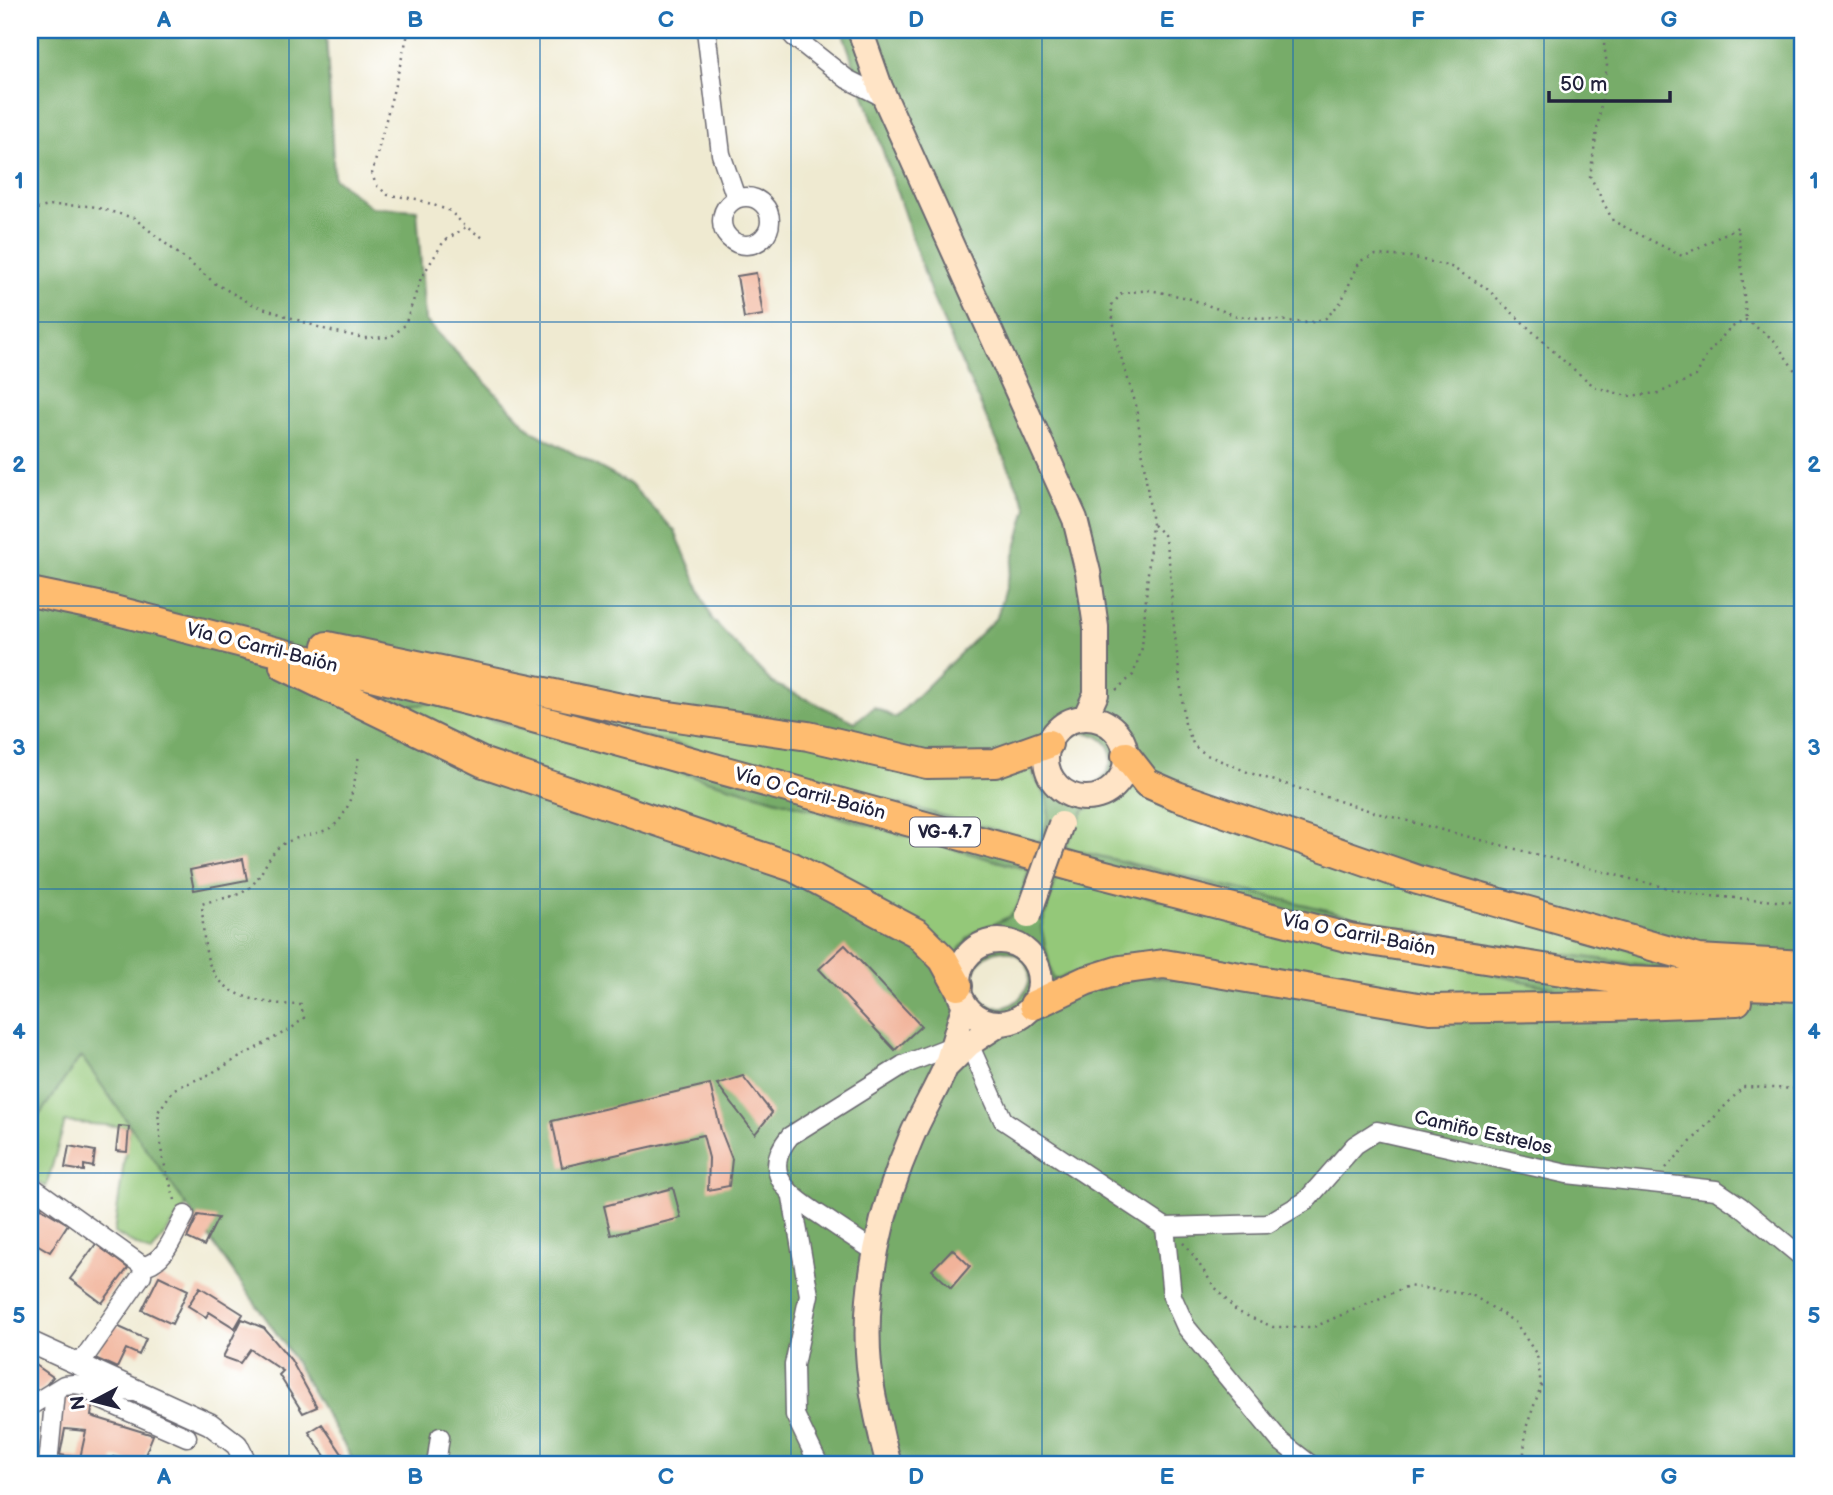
<svg xmlns="http://www.w3.org/2000/svg" width="1833" height="1495" font-family="'Balsamiq Sans',sans-serif">
<style>
.green{fill:#94c879;stroke:#5b755a;stroke-width:2}
.forest{fill:#77ac69;stroke:#4c6752;stroke-width:2;fill-rule:evenodd}
.building{fill:#f1b39a;fill-rule:evenodd}
.lines{fill:none;stroke-linecap:round;stroke-linejoin:round}
.minor-casing{stroke:#6a6870;stroke-width:21}
.tertiary-casing{stroke:#6a6870;stroke-width:24}
.secondary-casing{stroke:#6a6870;stroke-width:28}
.trunk-casing{stroke:#6a6870;stroke-width:32}
.path{stroke:#6a6870;stroke-width:2.5;stroke-dasharray:2 5;stroke-linecap:butt}
.minor{stroke:#fff;stroke-width:18}
.tertiary{stroke:#fff;stroke-width:21}
.secondary{stroke:#ffe4c6;stroke-width:24}
.trunk{stroke:#febc70;stroke-width:28}
.secondary-bridge-casing{stroke:#6a6870;stroke-width:28;stroke-linecap:butt}
.secondary-bridge{stroke:#ffe4c6;stroke-width:24}
.grid{fill:none;stroke:#1f6fb2;stroke-width:2;stroke-opacity:0.55}
.labels{text-anchor:middle;dominant-baseline:central;stroke-width:7;stroke-linejoin:round;paint-order:stroke}
.shield{fill:#fff;stroke:#646476;stroke-width:2}
.shield-label{font-size:18px;font-weight:bold;fill:#22223b}
.street-label{font-size:19px;fill:#22223b;stroke:#fff}
.neatline{fill:none;stroke:#1f6fb2;stroke-width:2.5}
.grid-label{font-size:23px;text-anchor:middle;font-weight:bold;fill:#1f6fb2}
</style>
<rect width="100%" height="100%" fill="#fff"/>
<filter id="ink" filterUnits="userSpaceOnUse"><feTurbulence type="fractalNoise" baseFrequency=".0143" numOctaves="2"/><feDisplacementMap in="SourceGraphic" scale="14" xChannelSelector="R" yChannelSelector="G"/><feConvolveMatrix kernelMatrix="1 2 1 2 8 2 1 2 1" color-interpolation-filters="sRGB"/></filter>
<filter id="wash" filterUnits="userSpaceOnUse"><feTurbulence type="fractalNoise" baseFrequency=".00686" numOctaves="4" result="noise"/><feDisplacementMap in="SourceGraphic" scale="28" xChannelSelector="R" yChannelSelector="G"/><feGaussianBlur stdDeviation="1.57" result="paint"/><feColorMatrix in="noise" values="0 0 0 0 0 0 0 0 0 0 0 0 0 0 0 0 0 1.4 0 .05"/><feComposite in="paint" operator="in"/></filter>
<g filter="url(#wash)">
<rect width="100%" height="100%" fill="#efead1"/>
<path class="green" d="M484,692L1033,755C1030,781 1038,778 1046,797C1052,809 1045,830 1040,842Z
M431,703L1029,870L1018,906L1009,917L975,932L967,939L956,961L556,785L395,708Z
M1132,787L1157,801L1662,959L1660,968L1449,939L1065,848L1084,810L1116,796L1124,788Z
M1056,876L1554,988V999L1512,1001L1079,972L1052,980L1041,927Z
M81,1056L191,1200L151,1253L114,1233L129,1127L65,1122L46,1187L30,1178V1128Z"/>
<path class="forest" d="M30,30H326L334,178L371,207L417,210L425,320L532,431L630,484L675,531L712,619L772,683L855,722L874,707L895,718L997,617L1027,508L933,299L842,30H1803V1465H356L286,1347L81,1056L30,1128ZM484,692L1000,765L1033,756C1030,782 1039,778 1047,797C1052,810 1045,830 1040,842ZM431,703L1029,870L1018,906L1009,917L976,932L960,948L956,960L634,806L556,785L397,708ZM1083,732C1146,743 1088,819 1060,775C1047,755 1063,735 1083,732ZM1132,787L1157,801L1662,959L1660,967L1449,939L1065,848L1084,810L1116,796L1124,788ZM1057,876L1554,988V999L1421,996L1079,972L1053,980L1041,927ZM1002,950C1064,962 1006,1038 978,994C965,973 981,953 1002,950Z"/>
<g id="blocks">
<path class="building" d="M756,273L763,315L744,318L737,276Z
M243,859L247,880L194,890L190,870Z
M845,945L921,1026L895,1050L819,969Z
M743,1076L772,1113L755,1134L717,1084Z
M710,1084L721,1131L732,1159L729,1186L708,1190L709,1158L703,1135L562,1167L552,1121Z
M119,1126L129,1127L127,1152L116,1151Z
M69,1146L95,1151L93,1167L84,1165V1171L65,1168Z
M673,1188L681,1218L611,1235L604,1206Z
M35,1193L45,1200L41,1208L68,1224L50,1252L30,1240V1201Z
M198,1215L218,1218L204,1246L187,1238Z
M96,1244L128,1268L102,1303L70,1279Z
M952,1249L970,1266L951,1288L932,1270Z
M159,1276L188,1290L172,1324L142,1310Z
M200,1287L243,1314L235,1328L209,1312L206,1317L188,1306Z
M242,1319L264,1328L291,1360L317,1407L303,1413L279,1375L283,1371L250,1349L240,1363L223,1357Z
M110,1323L146,1339L139,1355L126,1349L117,1368L95,1358Z
M30,1361L53,1377L42,1390L30,1394Z
M59,1395L86,1398L93,1402L91,1416L153,1435L141,1465L114,1457L113,1465H52ZM65,1429L86,1431L80,1458L60,1455Z
M322,1424L347,1461L350,1459L353,1465H331L309,1432Z"/>
</g>
</g>
<g filter="url(#ink)">
<use href="#blocks" fill-opacity="0" stroke="#6a6870" stroke-width="2"/>
<g class="lines">
<g class="minor-casing">
<path id="minor" d="M706,30L721,154L736,198
M788,30L794,37L847,79L885,98
M722 221a24 24 0 1 1 48 0a24 24 0 1 1-48 0Z
M969,1044L1003,1120L1165,1227L1267,1224L1306,1201L1355,1145L1377,1131L1567,1174L1716,1190L1741,1207L1803,1258
M30,1185L143,1266L142,1275L80,1364
M792,1197L809,1295L794,1365L795,1415L819,1465
M1165,1227L1172,1296L1186,1327L1280,1441L1311,1465
M876,1252C859,1241 842,1230 826,1219C794,1198 757,1176 790,1136L903,1065L952,1046
M143,1266C166,1262 174,1234 185,1215
M94,1388V1394L102,1400L187,1437
M30,1406L64,1385L74,1384L132,1392
M48,1465L55,1392
M436,1465L440,1437"/>
</g>
<g class="tertiary-casing">
<path id="tertiary" d="M30,1342L210,1424L237,1445L247,1465"/>
</g>
<g class="secondary-casing">
<path id="secondary" d="M860,30L880,87L1075,519L1088,572L1096,627V694L1085,718
M1046 758a40 40 0 1 1 80 0a40 40 0 1 1-80 0Z
M958 982a41 41 0 1 1 82 0a41 41 0 1 1-82 0Z
M948,1065L969,1044L1001,1023
M889,1465C880,1433 873,1400 869,1366C862,1291 881,1207 911,1138C921,1113 936,1091 946,1066C953,1046 958,1025 965,1005"/>
</g>
<g class="trunk-casing">
<path id="trunk" d="M30,592L98,606L504,710L1074,867L1350,938L1627,981L1803,987
M327,646L635,711L808,736L927,764L995,763L1048,744
M284,666L484,763L793,867L917,933L943,959L958,986
M1126,756L1147,783L1177,796L1418,880L1698,959L1803,965
M1034,1005L1085,981L1120,970L1164,964L1430,1009L1612,1006L1737,1001"/>
</g>
<path class="path" d="M409,30L372,174L376,185L388,195L417,199L450,211L466,227L485,239
M1602,30L1607,65L1590,176L1613,221L1682,256L1738,227L1746,319
M30,211L52,205L91,206L134,218L216,284L254,305L327,330L364,338L391,337L405,325L421,278L444,241L466,227
M1153,525L1164,535L1170,567L1172,609L1185,724L1194,746L1207,755L1250,773L1377,813L1631,879L1696,895L1803,903
M1116,690L1133,675L1142,648L1152,524L1136,405L1117,344L1111,306L1122,293L1150,290L1188,298L1237,316L1309,323L1326,318L1341,302L1360,261L1376,255L1411,257L1451,267L1485,287L1565,362L1595,387L1627,396L1659,393L1696,376L1708,353L1730,328L1746,320L1773,339L1803,382
M1666,1168L1743,1087L1803,1089
M175,1200L162,1156L158,1112L174,1089L208,1075L292,1028L304,1018L301,1005C267,1004 223,1000 209,963C203,946 203,922 202,904C215,899 232,898 243,892C261,883 265,858 280,846C291,838 307,836 320,832C352,825 354,781 359,755
M1183,1243L1189,1249L1213,1285L1236,1311L1273,1327H1314L1408,1286L1472,1295L1515,1322L1537,1355L1541,1386L1526,1428L1523,1465"/>
<use href="#minor" class="minor"/>
<use href="#tertiary" class="tertiary"/>
<use href="#secondary" class="secondary"/>
<use href="#trunk" class="trunk"/>
<g class="secondary-bridge-casing">
<path id="secondary-bridge" d="M1028,916L1061,824"/>
</g>
<use href="#secondary-bridge" class="secondary-bridge"/>
</g>
</g>
<path class="grid" d="M289,30V1465M540,30V1465M791,30V1465M1042,30V1465M1293,30V1465M1544,30V1465M30,322H1803M30,606H1803M30,889H1803M30,1173H1803"/>
<g class="labels">
<rect class="shield" x="910" y="817.5" width="70" height="29" rx="5"/>
<g class="shield-label">
<text x="945" y="832">VG-4.7</text>
</g>
<g class="street-label">
<text transform="translate(262 648) rotate(14)">Vía O Carril-Baión</text>
<text transform="translate(810 794) rotate(15)">Vía O Carril-Baión</text>
<text transform="translate(1359 935) rotate(11)">Vía O Carril-Baión</text>
<text transform="translate(1483 1133) rotate(13)">Camiño Estrelos</text>
</g>
</g>
<rect width="1833" height="1495" fill="none" stroke="#fff" stroke-width="77"/>
<g transform="translate(94 1401) rotate(263)" stroke="#ffffff" stroke-width="5" paint-order="stroke">
<path d="M0-5L12 26L0 18L-12 26Z" fill="#22223b"/>
<text y="-10" font-size="19" font-weight="bold" text-anchor="middle" fill="#22223b">N</text>
</g>
<path d="M1549 91v10h121v-10" fill="none" stroke="#22223b" stroke-width="3.5"/>
<text x="1560" y="91" font-size="21" fill="#22223b" stroke="#ffffff" stroke-width="5" paint-order="stroke">50 m</text>
<rect x="38" y="38" width="1756" height="1418" class="neatline"/>
<g class="grid-label">
<text x="164" y="27">A</text>
<text x="415" y="27">B</text>
<text x="666" y="27">C</text>
<text x="916" y="27">D</text>
<text x="1167" y="27">E</text>
<text x="1418" y="27">F</text>
<text x="1669" y="27">G</text>
<text x="19" y="188">1</text>
<text x="1814" y="188">1</text>
<text x="19" y="472">2</text>
<text x="1814" y="472">2</text>
<text x="19" y="755">3</text>
<text x="1814" y="755">3</text>
<text x="19" y="1039">4</text>
<text x="1814" y="1039">4</text>
<text x="19" y="1323">5</text>
<text x="1814" y="1323">5</text>
<text x="164" y="1484">A</text>
<text x="415" y="1484">B</text>
<text x="666" y="1484">C</text>
<text x="916" y="1484">D</text>
<text x="1167" y="1484">E</text>
<text x="1418" y="1484">F</text>
<text x="1669" y="1484">G</text>
</g>
</svg>
